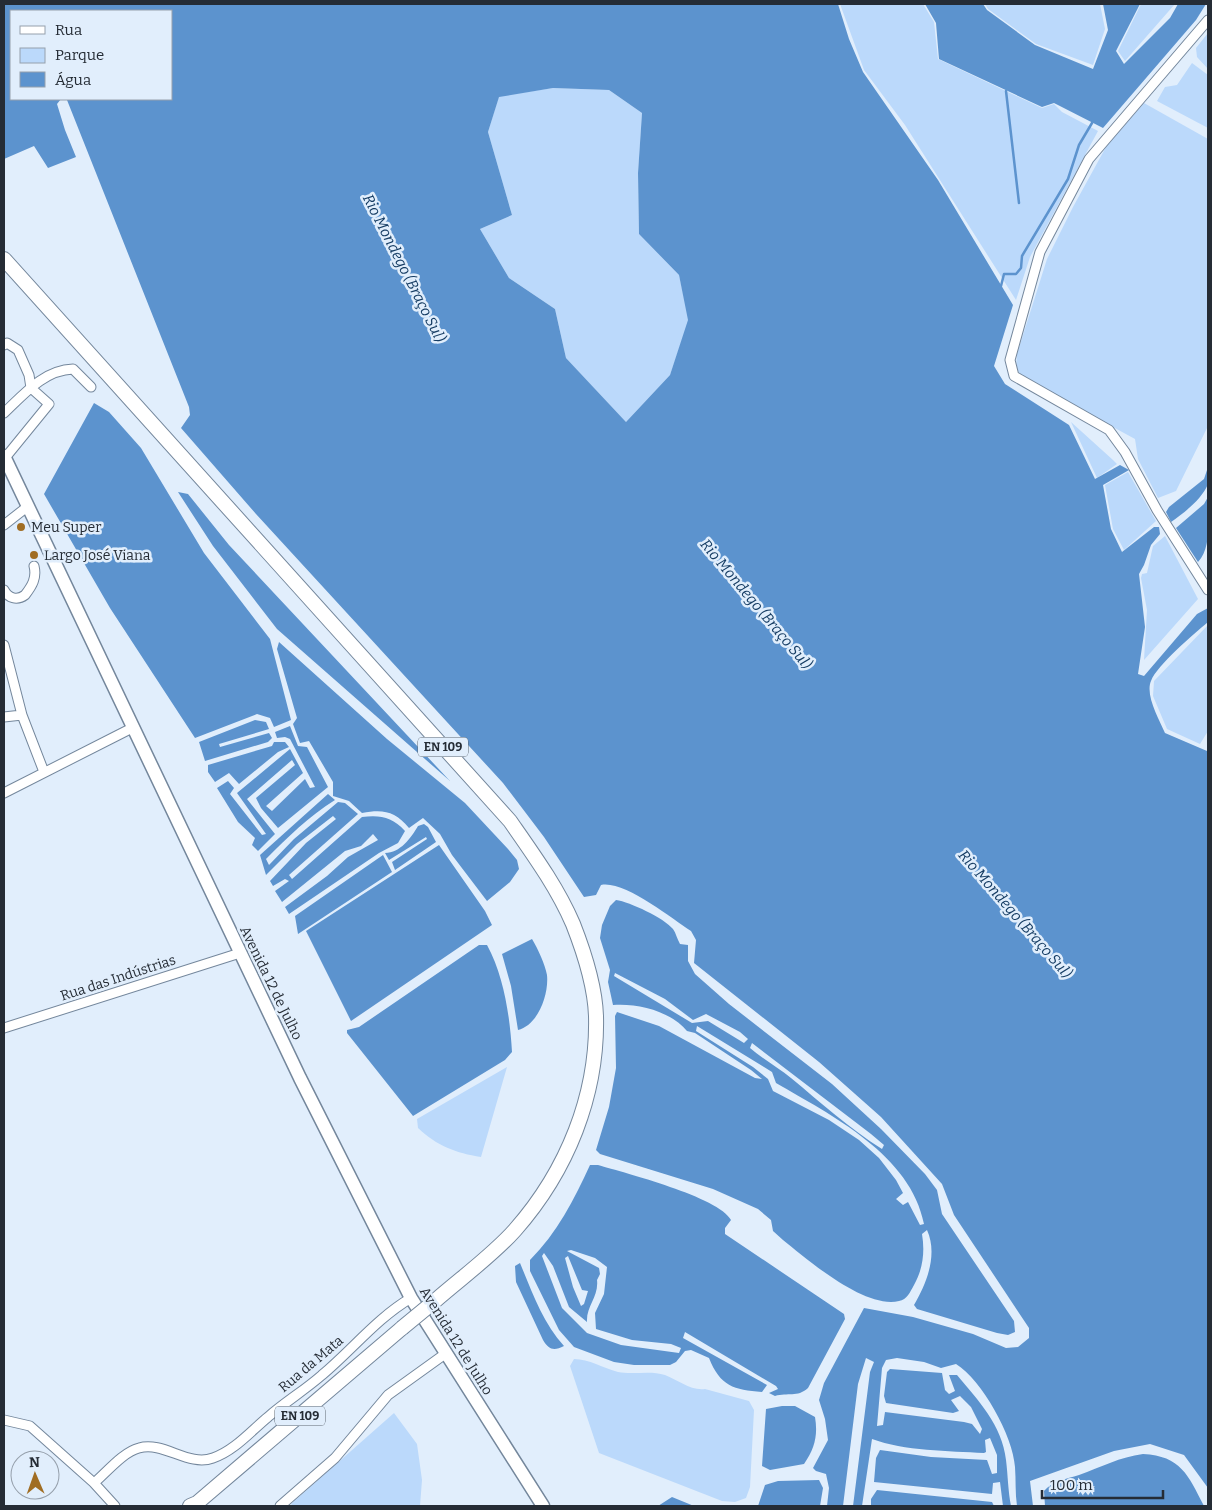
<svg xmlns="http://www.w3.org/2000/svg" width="1212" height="1510" font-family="Bitter,serif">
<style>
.green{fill:#bbd9fb}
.water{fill:#5c93ce;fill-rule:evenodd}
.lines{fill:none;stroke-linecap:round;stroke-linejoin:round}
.stream{stroke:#5c93ce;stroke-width:2.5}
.minor-casing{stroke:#74879c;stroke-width:11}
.secondary-casing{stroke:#74879c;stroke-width:15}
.primary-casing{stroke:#74879c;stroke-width:16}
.minor{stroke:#fff;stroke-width:9}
.secondary{stroke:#fff;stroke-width:12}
.primary{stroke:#fff;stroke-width:14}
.primary-bridge-casing{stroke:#74879c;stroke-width:16;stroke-linecap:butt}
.primary-bridge{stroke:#fff;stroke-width:14}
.poi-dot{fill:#a06d23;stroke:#e1eefc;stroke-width:2}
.labels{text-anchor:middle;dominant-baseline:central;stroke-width:5;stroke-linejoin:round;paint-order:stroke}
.shield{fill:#e1eefc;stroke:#5d6671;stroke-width:1}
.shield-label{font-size:12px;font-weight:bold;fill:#252c35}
.poi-label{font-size:14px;fill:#252c35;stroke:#e1eefc;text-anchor:start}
.street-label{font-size:14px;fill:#252c35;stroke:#e1eefc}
.water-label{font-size:15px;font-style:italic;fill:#163d64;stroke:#e1eefc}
</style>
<rect width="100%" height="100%" fill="#e1eefc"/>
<path class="green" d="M840,4H923L934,22L938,59L1042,108L1054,104L1062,112L1098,131L1030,257L1016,300L905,125L864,70Z
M985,4H1100L1105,29L1093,65L1036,44L988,9Z
M1141,4H1175L1125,61L1118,51Z
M1208,33V69L1197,57L1196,48Z
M1192,63L1208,75V128L1157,101L1165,87L1177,85Z
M553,88L609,90L642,113L638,173L639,234L679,275L689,320L670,375L626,422L566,358L555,309L509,278L480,229L512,215L488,132L499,96Z
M1144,103L1208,139V426L1176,491L1158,498L1138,459L1135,439L1023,378L1016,368L1017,354L1047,259L1073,207L1106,147Z
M1071,422L1113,460L1117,464L1097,478Z
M1128,472L1156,521L1124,550L1113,529L1105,485Z
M1165,536L1198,599L1144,660L1147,610L1141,578L1142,574L1147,573L1153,546Z
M1208,625V731L1200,744L1167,729L1153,696L1154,681Z
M507,1067L481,1157C456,1153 437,1146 418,1128L417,1119Z
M574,1359C589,1359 603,1368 618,1372C634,1375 650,1370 665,1375C678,1380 691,1391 705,1389L749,1401L754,1410L750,1487L746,1498L735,1502L722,1501L599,1453L570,1366Z
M394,1413L417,1444L422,1480L420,1506H293L291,1504Z"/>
<path class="water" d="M4,4H838L849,39L863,72L938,180L1013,305L994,366L1005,384L1069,425L1095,479L1120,465L1129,470L1103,485L1111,529L1122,552L1154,527H1159L1160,534L1151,545L1144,565L1139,574L1145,627L1138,674L1144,676L1197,614L1208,608V622C1194,634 1157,665 1151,681C1145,695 1159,719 1165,733L1207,751L1208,750V1488L1184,1455L1150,1444L1114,1451L1030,1481L1033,1506H1017C1015,1493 1016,1480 1015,1467C1013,1436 982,1380 956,1364L941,1368L924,1362L897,1358L886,1360L882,1368L877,1426L883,1425L885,1412L964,1422L972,1424L980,1434L982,1429L971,1407L960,1396L951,1400L959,1411L953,1413L886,1403L884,1396L887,1372L890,1369L942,1373L945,1390L949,1394L955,1391L949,1375H957C978,1400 1002,1425 1006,1460C1008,1476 1008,1491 1011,1506H1003L1000,1482L993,1483L992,1494L874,1482L876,1458L880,1450L931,1457L987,1460L992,1474L997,1473V1455L990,1438L985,1440L986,1452L984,1453C949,1451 904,1451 872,1439L862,1506H853L870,1372L874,1362L866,1358L858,1384L843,1506H827L829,1488L826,1474L816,1471L813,1468L828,1440L825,1419L819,1400L824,1383L864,1308L913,1317L973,1334L1006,1348L1018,1347L1029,1338V1328L954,1215L942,1184L881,1117L819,1062L694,963L696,940L691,931C671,918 624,880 601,885L596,895L584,897L544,837L503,783L256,514L181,428L190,415L189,407L67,100L62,99H171V11H11V99H61L57,104L65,130L76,157L48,168L34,146L4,159ZM553,88L609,90L642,113L638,173L639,234L679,275L688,320L670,375L626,422L566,358L555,309L509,278L480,229L512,215L488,132L499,97Z
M925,4H983L987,10L1035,45L1093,69L1108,30L1103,4H1140L1116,51L1124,64L1170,18L1178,4H1206L1196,20L1103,128L1054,103L1042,107L939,59L936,23Z
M94,403L109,412L141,448L204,553L270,639L291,720L274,727L270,718L257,714L195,738L110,608L44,494Z
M1208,467C1208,472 1209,479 1208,484C1202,499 1184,513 1171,522L1166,512L1169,507L1204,479Z
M178,492L188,494L229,545L450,781L277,629L213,546Z
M1208,497C1208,517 1212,548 1198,562L1176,528L1204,504Z
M279,642L387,739L465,803L508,849L517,860L519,869L510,882L487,901L452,855L440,834L423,818L409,828C395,811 383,809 362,813L349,801L333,796V782L309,741L300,743L293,724L297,718L277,649Z
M255,720L266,722L269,729L219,744L220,747L269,733L272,738L268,742L205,761L199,742Z
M290,726L298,746L307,747L328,787L278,828L261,808L256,798L295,765L292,760L247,799L275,834L258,851L252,845L255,838L238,822L217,788L228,781L234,788L230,794L262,835L266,834L237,793L290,749L303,773L266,806L272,811L305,779L310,788L315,787L290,739L285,737L277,738L275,732Z
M274,742H285L289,747L278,752L239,784L229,773L215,782L208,772V765L272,746Z
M328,794L335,800C309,816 288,837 266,859L269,865L294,839L338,802L345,803L358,814L289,875L292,879L362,817C381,815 392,817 405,831L398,843L379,853L289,914L285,907L327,876L348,857L378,840L373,834L361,846L345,851L282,902L275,891L289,881L285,879L273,886L270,881L306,843L336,819L333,816L297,844L266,875L260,855Z
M424,824L428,827L436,842L395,870L392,862L427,839L426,837L389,860L385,853C400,853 411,838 418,826Z
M439,845L485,911L492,925L351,1021L306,931Z
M383,855L392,872L298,934L295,916Z
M616,900C630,902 664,918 673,929C676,933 677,939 680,944L688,945V961L695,974L729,1004L832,1084L881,1129L925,1174L937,1190L942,1214L1014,1321L1015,1332L1008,1335L997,1333L917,1309L914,1305C927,1283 938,1254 927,1230L922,1234C925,1252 923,1269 914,1285C910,1292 907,1300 899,1301C865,1309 809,1261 783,1240L773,1231L771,1220L758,1209L713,1189L600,1154L596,1150L609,1107L616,1068L615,1016L617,1012L659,1026L755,1078L762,1079L751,1070L695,1033L687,1031C671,1011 637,1003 613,1005L608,982L610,970L600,938L602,925L610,906ZM615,973L665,999L693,1020L706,1014L740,1032L748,1039L744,1043L708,1021L692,1023L614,976ZM697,1026L772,1072L776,1083C831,1115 911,1155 924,1224L920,1225L908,1202L903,1205L896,1199L903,1193L896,1180L879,1158L859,1140L829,1120L773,1091L768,1079L753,1067L696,1031ZM752,1043L871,1134L884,1145L882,1149C850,1129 820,1102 791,1078C779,1068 763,1059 750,1048Z
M532,939C538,949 545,964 547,975C549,995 538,1025 518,1030L511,986L502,954Z
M479,945H487C504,976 510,1017 512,1052L505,1060L413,1116L347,1033V1030L359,1027Z
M590,1165H598C625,1173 719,1197 731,1220L725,1228V1234L844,1314L845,1319L808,1388C797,1398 788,1392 775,1396L769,1393L778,1389L776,1386L685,1332L683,1338L767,1385L762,1392C734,1390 720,1386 709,1358L691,1350L685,1351L676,1362L670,1365H634L614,1362L574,1347L559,1330L530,1271V1260C557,1233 574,1200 590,1165ZM571,1250L595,1258L607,1267L604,1294L595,1313L596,1329L632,1340L671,1344L681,1348L679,1353L621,1345L587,1333L562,1308L542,1256L544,1253L553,1266L569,1307L587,1322C586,1306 599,1297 597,1280L600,1274L599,1268L567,1251ZM568,1256L582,1290L588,1291L584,1304L581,1306L573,1287L565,1258Z
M520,1263C532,1292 543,1323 564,1346C554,1351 549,1350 543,1340L516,1282L515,1266Z
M782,1406H795L815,1417C818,1435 815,1448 804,1464L770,1470L762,1466L766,1409Z
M1143,1454C1181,1456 1188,1475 1204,1506H1045L1044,1491C1053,1481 1066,1479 1079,1475C1101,1467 1120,1457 1143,1454Z
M819,1480L823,1488L820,1506H758L765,1485L778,1481Z
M877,1490L992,1502L994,1506H871V1499Z
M672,1497L694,1506H658Z"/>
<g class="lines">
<path class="stream" d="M1006,91L1019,203
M1001,286L1004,274H1016L1021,268L1022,256L1068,179L1079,145L1092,123"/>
<g class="minor-casing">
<path id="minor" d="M1208,20L1089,159L1040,252L1010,360L1014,376L1109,430L1125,452L1157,510L1208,590
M4,345L7,343L18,350L29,375L31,388L49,404L5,458
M4,413C24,394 44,370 73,369L91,387
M4,525L27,507
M4,590C8,598 17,601 25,595C32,586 37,578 34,566
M4,645L22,715L44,772
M4,717L22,715
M4,793L134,727
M4,1028L240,953
M4,1420L30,1426L94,1483L115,1506
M94,1483C107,1472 123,1452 139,1448C164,1441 188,1467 213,1458C234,1451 251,1431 268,1417C285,1402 305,1390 322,1375C352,1350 377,1318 411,1298
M280,1506L335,1458L388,1395L445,1354"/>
</g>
<g class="secondary-casing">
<path id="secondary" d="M4,456L300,1078L411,1298L543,1506"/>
</g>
<g class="primary-casing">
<path id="primary" d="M4,259L510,821C533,854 557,887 573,924C584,952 595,985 596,1016C598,1095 567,1171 515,1230C493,1255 461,1278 436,1300
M190,1506L197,1503L402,1328"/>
</g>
<use href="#minor" class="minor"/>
<use href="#secondary" class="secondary"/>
<use href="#primary" class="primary"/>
<g class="primary-bridge-casing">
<path id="primary-bridge" d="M402,1328L436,1300"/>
</g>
<use href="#primary-bridge" class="primary-bridge"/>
</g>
<g class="poi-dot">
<circle cx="21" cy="527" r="5"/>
<circle cx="34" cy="555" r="5"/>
</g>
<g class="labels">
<g class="shield">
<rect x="418" y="737.5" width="50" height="19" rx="4"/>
<rect x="275" y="1406.5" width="50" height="19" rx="4"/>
</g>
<g class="shield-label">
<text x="443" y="747">EN 109</text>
<text x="300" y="1416">EN 109</text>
</g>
<g class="poi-label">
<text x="31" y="527">Meu Super</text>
<text x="44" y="555">Largo José Viana</text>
</g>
<g class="street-label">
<text transform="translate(118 978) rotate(-18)">Rua das Indústrias</text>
<text transform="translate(271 983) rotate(64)">Avenida 12 de Julho</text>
<text transform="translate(456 1341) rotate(58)">Avenida 12 de Julho</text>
<text transform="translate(311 1364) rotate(-40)">Rua da Mata</text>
</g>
<g class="water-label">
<text transform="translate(404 268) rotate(63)">Rio Mondego (Braço Sul)</text>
<text transform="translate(756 604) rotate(50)">Rio Mondego (Braço Sul)</text>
<text transform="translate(1015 914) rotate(49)">Rio Mondego (Braço Sul)</text>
</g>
</g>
<rect width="1212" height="1510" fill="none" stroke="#252c35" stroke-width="10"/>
<rect x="10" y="10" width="162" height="90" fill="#e1eefc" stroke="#96a0ac"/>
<rect x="20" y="26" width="25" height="8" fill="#ffffff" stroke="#96a0ac"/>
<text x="55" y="35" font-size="15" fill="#252c35">Rua</text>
<rect x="20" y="48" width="25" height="15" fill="#bbd9fb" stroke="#96a0ac"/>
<text x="55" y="60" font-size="15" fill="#252c35">Parque</text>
<rect x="20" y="72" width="25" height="15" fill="#5c93ce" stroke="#96a0ac"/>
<text x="55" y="85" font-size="15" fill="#252c35">Água</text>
<g transform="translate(35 1475) rotate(358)"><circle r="24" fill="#e1eefc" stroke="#96a0ac"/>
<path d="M0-4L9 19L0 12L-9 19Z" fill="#a06d23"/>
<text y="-8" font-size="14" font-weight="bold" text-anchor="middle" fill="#252c35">N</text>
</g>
<path d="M1042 1490v8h121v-8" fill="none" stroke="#252c35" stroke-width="2.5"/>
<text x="1050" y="1490" font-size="15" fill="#252c35" stroke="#e1eefc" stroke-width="4" paint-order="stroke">100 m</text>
</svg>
